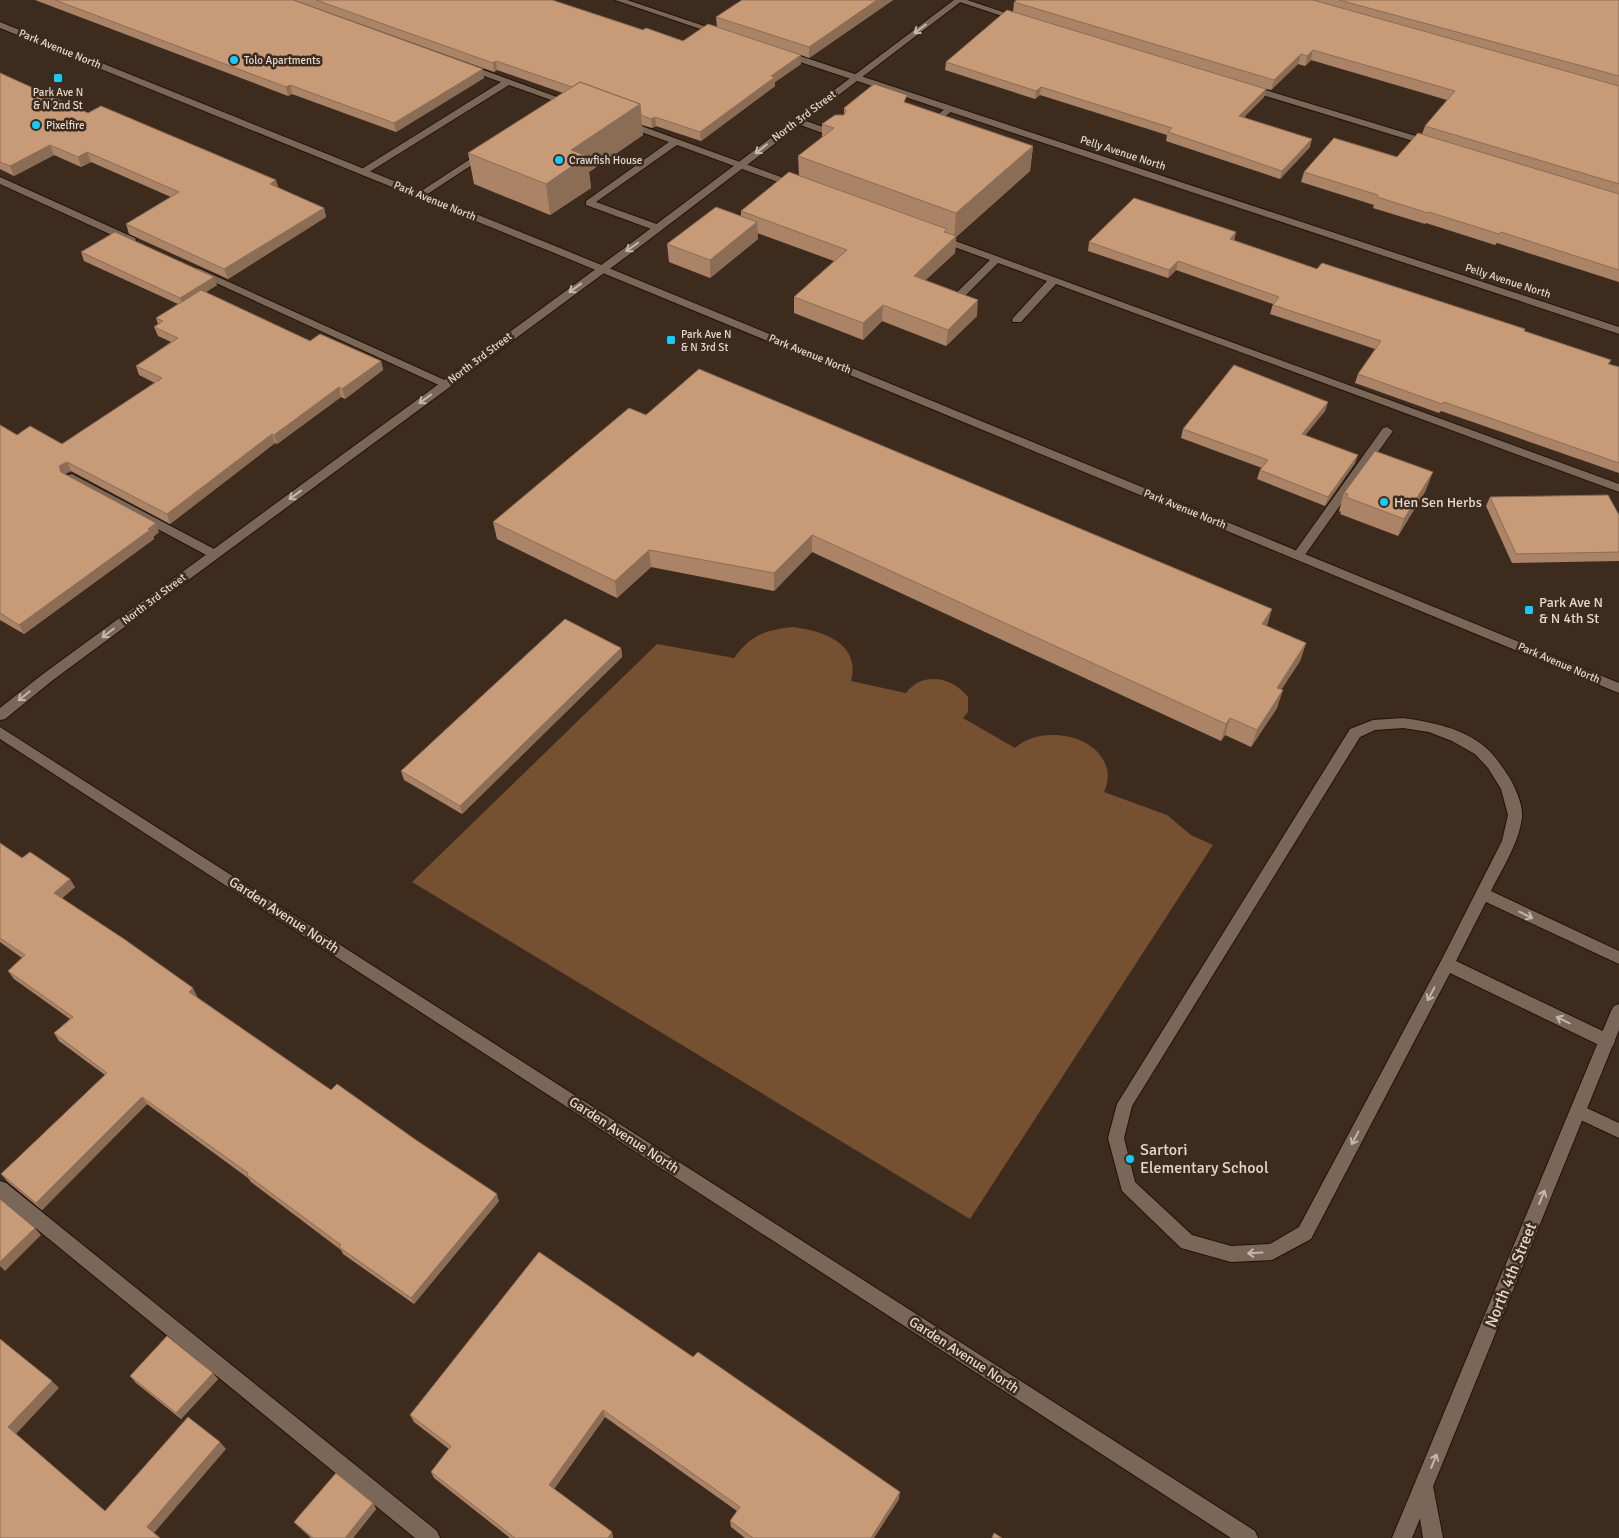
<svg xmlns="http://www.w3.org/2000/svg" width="1619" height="1538" font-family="Signika,sans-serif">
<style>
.green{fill:#755031}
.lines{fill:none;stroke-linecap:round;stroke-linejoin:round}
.service-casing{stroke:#231307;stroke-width:2}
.minor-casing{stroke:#231307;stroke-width:2}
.tertiary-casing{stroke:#231307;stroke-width:2}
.secondary-casing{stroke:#231307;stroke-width:2}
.service{fill:#7b6758;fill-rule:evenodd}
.minor{fill:#7b6758;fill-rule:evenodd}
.tertiary{fill:#7b6758;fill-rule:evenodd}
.secondary{fill:#7b6758;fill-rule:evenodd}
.wall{fill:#ab8467}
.shaded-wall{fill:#8b6c54}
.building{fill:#c79a78;stroke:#8b6c54}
.oneway{stroke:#c4b6ab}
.poi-dot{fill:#17cafb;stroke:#3d2b1e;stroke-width:2}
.labels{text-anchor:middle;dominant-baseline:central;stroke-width:5;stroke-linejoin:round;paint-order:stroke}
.far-street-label{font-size:11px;fill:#e3d8cf;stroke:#3d2b1e}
.far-poi-label{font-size:11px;fill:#e3d8cf;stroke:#3d2b1e;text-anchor:start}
.poi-label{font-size:14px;fill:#e3d8cf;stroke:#3d2b1e;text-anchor:start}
.street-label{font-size:14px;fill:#e3d8cf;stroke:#3d2b1e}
.near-poi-label{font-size:16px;fill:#e3d8cf;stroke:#3d2b1e;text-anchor:start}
.near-street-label{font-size:16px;fill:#e3d8cf;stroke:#3d2b1e}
</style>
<rect width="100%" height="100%" fill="#3d2b1e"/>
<path class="green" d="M793,627C823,631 861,643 851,681L906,693C922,671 953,677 968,697V712L963,718L1015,748C1039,725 1098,733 1107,769C1109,777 1107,785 1104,792L1167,815L1191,835L1213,845L970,1219L412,882L657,644L734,658C751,635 765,630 793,627Z"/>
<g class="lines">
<g class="service-casing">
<path id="service" d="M954,0H967L1024,19L1017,21Z
M467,64L576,104L571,107L568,106L509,85L366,174H360V170L501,82L464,69V65Z
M1249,85L1432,141L1434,143L1429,146L1426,145L1246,90V86Z
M949,106L954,109L952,111L931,128H925V124Z
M798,118L842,134L844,136L842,138H836L795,123L793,121Z
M625,120L800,184L802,186L797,189L794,188L677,145L596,202L662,226V230H654L586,205V201L669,142L622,125L620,123Z
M484,150L489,153L487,155L423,197L420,198L415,195Z
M0,177L135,238L136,240L135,242H127L0,184Z
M939,235L1619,484V492L1056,284L1021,322H1013L1012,320L1013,318L1047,281L998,263L959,302H951L950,300L951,298L990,260L935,240V236Z
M198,268L449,382L451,384L449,386H441L194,273L193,271Z
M1387,427L1393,431L1302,559H1294L1292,556L1294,553L1383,428Z
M72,474L218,551L220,554L214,558L210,557L68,481L66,478L68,475Z
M1403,718C1431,722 1463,728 1485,747C1495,755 1502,767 1509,777C1515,787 1523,804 1522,817C1519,843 1503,867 1491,891L1619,951V964L1486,902L1456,961L1613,1036L1615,1041L1613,1046L1607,1048L1601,1046L1450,973L1311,1239L1272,1260L1231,1262L1181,1248L1122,1191L1108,1138L1117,1104L1350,729L1373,720ZM1403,728L1429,732L1452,741L1475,754L1488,768L1501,789L1508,815L1502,841L1442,959L1299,1227L1270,1244L1231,1246L1192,1235L1135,1182L1124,1138L1132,1106L1360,737L1375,730Z
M1578,1104L1619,1123V1138L1572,1116L1570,1111L1572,1106Z
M0,1181L6,1183L437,1531L440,1538H415L0,1199Z"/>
</g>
<g class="minor-casing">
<path id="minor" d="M615,0H627L725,33L718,35Z
M785,51L1619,327V334L782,56V52Z"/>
</g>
<g class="tertiary-casing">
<path id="tertiary" d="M0,22L560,248L1619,683V693L552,252L0,28Z
M0,727L1255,1531L1258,1538H1231L0,739Z
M1424,1477L1431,1479L1433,1486L1443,1538H1423L1415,1486L1417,1479Z"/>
</g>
<g class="secondary-casing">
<path id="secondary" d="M954,0H963L642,245L53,680L5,719L0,720V708L43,674L634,241Z
M1619,1004V1030L1412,1538H1392L1611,1011L1614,1006Z"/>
</g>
<use href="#service" class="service"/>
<use href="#minor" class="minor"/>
<use href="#tertiary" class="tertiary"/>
<use href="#secondary" class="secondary"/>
</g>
<path class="wall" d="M35,0H293L484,78L396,132L292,94L288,96Z
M294,0H552L643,30L683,41L717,27L716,17L742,0H893L809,58L801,55V64L775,82V86L701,141L656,126L652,128L642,125L643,135L589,172L591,188L550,215L474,184L468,153L563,93L497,70L494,72Z
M1017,0H1619V282L1497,243L1495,245L1426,223L1425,224L1373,208L1374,205L1301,182L1304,172L1397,157L1422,134L1425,126L1447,100L1311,60L1305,66L1298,64L1271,90L1266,89L1264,97L1244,117L1310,147L1280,179L1166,141L1167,135L1040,95L1035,99L945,70L946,62L1013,12L1014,2Z
M0,73L88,113L278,188L324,208L326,217L228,279L129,234L126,224L171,197L91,162L81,167L54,155L14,176L0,169Z
M906,103L1033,146L1030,171L956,237L955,253L925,280L977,316L946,346L882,321L863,340L794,313V297L834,261L757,233L758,239L710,278L669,262L667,244L741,216V211L799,176L798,156L822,138V124L844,115V108Z
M1236,232L1234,241L1317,269L1524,331L1611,360L1609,364L1619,367V473L1441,411L1439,413L1355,383L1358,374L1375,349L1270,314L1273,304L1176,270L1168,278L1088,251L1089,242Z
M81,252L217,285L206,292L310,341L381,361L383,370L345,399L341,397L277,444L275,443L170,524L71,471L65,474L159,532L153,537L154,539L24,634L0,620V425L17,435L62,444L155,383L139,375L136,366L171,342L158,336L154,327L158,324L156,318L178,304L84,261Z
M1328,402L1325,411L1305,435L1355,463L1325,506L1257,479L1260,470L1262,468L1181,438L1183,429Z
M646,415L1266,626L1306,643L1300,661L1281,690L1277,708L1251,747L1225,735L1221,741L812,552L774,591L651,567L617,598L497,539L493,522Z
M1426,490L1398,536L1340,514L1341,512L1339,511L1344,493Z
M1490,497L1619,515V561L1512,563L1486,506Z
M621,648L622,657L462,814L404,780L401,771Z
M0,843L22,858L75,887L62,898L197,996V997L331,1090L499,1201L414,1304L343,1254L341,1250L251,1182L248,1178L147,1104L42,1210L8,1182L1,1174L105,1075L59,1041L54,1033L70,1019L14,979L8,971L22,958L0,942Z
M539,1252L899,1499L874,1538H745L731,1527L730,1521L737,1511L605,1417L554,1489L612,1532L613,1538H510L434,1478L431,1472L449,1449L414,1422L410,1415Z
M130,1376L218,1379L181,1419L136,1383Z
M373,1503L376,1509L353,1538H311L299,1527L294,1522Z"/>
<path class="shaded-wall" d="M877,0H893L809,58V47Z
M1313,50L1311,60L1305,66L1307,56Z
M1301,54L1298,64L1271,90L1274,80Z
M801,55V64L775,82V86L701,141L700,132L771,76Z
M496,61L497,70L494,72L493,63Z
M483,69L484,78L396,132L394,123Z
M290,85L292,94L288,96L286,87Z
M1041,87L1040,95L1035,99L1036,91Z
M1266,89L1264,97L1237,124L1239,116Z
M640,104L643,135L589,172L591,188L550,215L546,184L571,150Z
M655,117L656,126L652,128L651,119Z
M1312,139L1310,147L1280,179L1282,171Z
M50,145L54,155L14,176L10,166Z
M1033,146L1030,171L956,237L955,253L913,292L914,276L954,238L956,213Z
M87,152L91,162L81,167L78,157Z
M276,180L279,189L270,184Z
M324,208L326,217L228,279L224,269Z
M757,222L758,239L710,278V260Z
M1236,232L1234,241L1230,239Z
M1178,261L1176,270L1168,278L1169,270Z
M214,277L217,285L183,306L180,298Z
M978,300L977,316L946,346L948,330Z
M883,305L882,321L863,340V323Z
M381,361L383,370L345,399L342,389Z
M339,387L341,397L277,444L274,435Z
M1328,402L1325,411L1299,443L1302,434Z
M272,434L275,443L170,524L167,514Z
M1358,455L1355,463L1325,506L1328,497Z
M67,462L71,471L63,475L65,482L59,466Z
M1433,472L1426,490L1398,536L1404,519Z
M156,523L159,532L153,537L154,539L24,634L19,625Z
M812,535V552L774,591V573Z
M649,550L651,567L617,598L615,581Z
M1272,609L1267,626L1262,624Z
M1306,643L1300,661L1271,705L1277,688Z
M621,648L622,657L462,814L460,806Z
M1283,690L1277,708L1251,747L1257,730Z
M1230,718L1225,735L1221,741L1226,724Z
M70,879L75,887L59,901L54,893Z
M193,988L197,996L193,1000L189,992Z
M142,1097L147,1104L42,1210L36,1203Z
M497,1194L499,1201L414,1304L411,1298Z
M35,1228L41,1235L5,1271L0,1266V1262Z
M213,1373L218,1379L181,1419L176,1413Z
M52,1381L59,1388L16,1434L8,1427Z
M603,1410L605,1417L552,1492L549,1485Z
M220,1442L226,1449L154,1533L147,1527Z
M900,1492L899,1499L874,1538H871Z
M373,1503L376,1509L353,1538H345Z
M612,1532L613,1538H608Z"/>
<path class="building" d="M55,0H293L483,69L394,123L290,85L286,87Z
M316,0H552L643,30L646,28L683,41L708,24L801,55L771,76L775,77L700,132L655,117L651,119L641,115L640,104L580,82L572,87L496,61L493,63Z
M742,0H877L809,47L716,17Z
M1017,0H1313L1619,86V184L1425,126L1455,91L1313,50L1307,56L1301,54L1274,80L1014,2Z
M1339,0H1619V76Z
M1007,10L1266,89L1239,116L1312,139L1282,171L1168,132L1172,128L1041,87L1036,91L946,62Z
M0,73L88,113L101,106L276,180L270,184L324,208L224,269L126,224L179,192L87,152L78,157L50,145L10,166L0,162Z
M580,82L640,104L571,150L587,156L546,184L468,153Z
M874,84L907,95L904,102L1033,146L956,213L798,156L834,128L822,124L835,115H844L846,111L844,108Z
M1418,133L1619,194V270L1501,232L1499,234L1429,212L1428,213L1377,197L1378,195L1304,172L1334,138L1397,157Z
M789,172L947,229L944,232L956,236L914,276L978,300L948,330L883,305L863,323L794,297L847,250L741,211Z
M1134,198L1236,232L1230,239L1317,269L1322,263L1525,329L1524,331L1611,360L1608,364L1619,367V463L1444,402L1442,404L1358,374L1381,341L1273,305L1279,297L1178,261L1169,270L1089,242Z
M716,207L757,222L710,260L667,244Z
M115,232L214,277L180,298L81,252Z
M201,290L310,341L320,334L381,361L342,389L339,387L274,435L272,434L167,514L67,462L59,466L61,472L156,523L148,529L150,530L19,625L0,613V425L17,435L30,426L62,444L162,378L136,366L178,338L154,327L163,321L156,318Z
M1234,365L1328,402L1302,434L1358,455L1328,497L1260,470L1268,460L1183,429Z
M699,369L1272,609L1262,624L1306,643L1277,688L1283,690L1257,730L1230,718L1226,724L812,535L774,573L649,550L615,581L493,522L629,408L646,415Z
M1375,451L1433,472L1404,519L1346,497L1348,494L1344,493Z
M1608,495L1619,515V552L1516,554L1490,497Z
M565,619L621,648L460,806L401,771Z
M0,843L22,858L30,852L70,879L54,893L124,939L193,988L189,992L331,1090L337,1084L416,1140L497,1194L411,1298L339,1247L341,1245L247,1175L248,1173L142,1097L36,1203L1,1174L107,1073L54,1033L73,1017L8,971L25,955L0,938Z
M0,1199L35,1228L0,1262Z
M539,1252L693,1357L698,1352L900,1492L871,1538H753L730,1521L740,1507L603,1410L549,1485L612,1532L608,1538H515L431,1472L451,1446L410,1415Z
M167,1336L213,1373L176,1413L130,1376Z
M0,1339L52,1381L8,1427L105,1511L188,1417L220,1442L147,1527L160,1538H0Z
M336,1473L373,1503L345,1538H313L294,1522Z
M994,1533L1002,1538H992Z"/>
<defs><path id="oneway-shaft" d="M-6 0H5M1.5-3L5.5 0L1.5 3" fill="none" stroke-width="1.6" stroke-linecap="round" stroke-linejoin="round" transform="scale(1.25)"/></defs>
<g class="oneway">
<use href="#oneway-shaft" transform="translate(920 29) rotate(143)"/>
<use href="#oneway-shaft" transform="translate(761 149) rotate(142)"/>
<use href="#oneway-shaft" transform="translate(632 247) rotate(145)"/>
<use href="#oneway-shaft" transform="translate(575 288) rotate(144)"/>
<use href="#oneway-shaft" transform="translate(425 399) rotate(144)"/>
<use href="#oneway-shaft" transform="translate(295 495) rotate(144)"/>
<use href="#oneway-shaft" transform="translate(108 633) rotate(143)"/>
<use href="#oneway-shaft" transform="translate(24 696) rotate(141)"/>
<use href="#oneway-shaft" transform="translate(1526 915) rotate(26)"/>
<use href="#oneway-shaft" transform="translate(1431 994) rotate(118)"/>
<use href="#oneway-shaft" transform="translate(1563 1020) rotate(-154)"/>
<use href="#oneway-shaft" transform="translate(1355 1138) rotate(118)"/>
<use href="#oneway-shaft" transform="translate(1542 1197) rotate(-68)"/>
<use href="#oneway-shaft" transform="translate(1255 1253) rotate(177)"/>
<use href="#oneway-shaft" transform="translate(1434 1461) rotate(-68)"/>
</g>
<g class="poi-dot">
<circle cx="234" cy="60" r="5"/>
<rect x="53" y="73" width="10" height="10" rx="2.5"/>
<circle cx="36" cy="125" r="5"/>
<circle cx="559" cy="160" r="5"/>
<rect x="666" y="335" width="10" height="10" rx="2.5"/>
<circle cx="1384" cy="502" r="5"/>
<rect x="1524" y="605" width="10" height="10" rx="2.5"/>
<circle cx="1130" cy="1159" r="5"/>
</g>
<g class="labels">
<g class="far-street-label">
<text transform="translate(60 49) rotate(22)">Park Avenue North</text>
<text transform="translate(804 116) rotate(-37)">North 3rd Street</text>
<text transform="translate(1123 153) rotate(18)">Pelly Avenue North</text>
<text transform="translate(435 201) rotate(22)">Park Avenue North</text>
<text transform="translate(1508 281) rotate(18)">Pelly Avenue North</text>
<text transform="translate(810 354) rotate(22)">Park Avenue North</text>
<text transform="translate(480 358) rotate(-37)">North 3rd Street</text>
<text transform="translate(1185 509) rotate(22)">Park Avenue North</text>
<text transform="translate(154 599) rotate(-37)">North 3rd Street</text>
<text transform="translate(1559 663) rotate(23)">Park Avenue North</text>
</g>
<g class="far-poi-label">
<text x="244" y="60">Tolo Apartments</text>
<text x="58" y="92" text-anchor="middle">Park Ave N<tspan x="58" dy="13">&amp; N 2nd St</tspan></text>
<text x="46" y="125">Pixelfire</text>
<text x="569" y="160">Crawfish House</text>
<text x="681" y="334">Park Ave N<tspan x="681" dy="13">&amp; N 3rd St</tspan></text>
</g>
<g class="poi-label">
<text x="1394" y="502">Hen Sen Herbs</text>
<text x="1539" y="602">Park Ave N<tspan x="1539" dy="16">&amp; N 4th St</tspan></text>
</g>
<g class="street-label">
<text transform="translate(284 915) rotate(33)">Garden Avenue North</text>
<text transform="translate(624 1135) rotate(33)">Garden Avenue North</text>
<text transform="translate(964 1355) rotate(33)">Garden Avenue North</text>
</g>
<g class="near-poi-label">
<text x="1140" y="1150">Sartori<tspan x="1140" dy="18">Elementary School</tspan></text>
</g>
<g class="near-street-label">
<text transform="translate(1511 1275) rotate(-68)">North 4th Street</text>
</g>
</g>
</svg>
